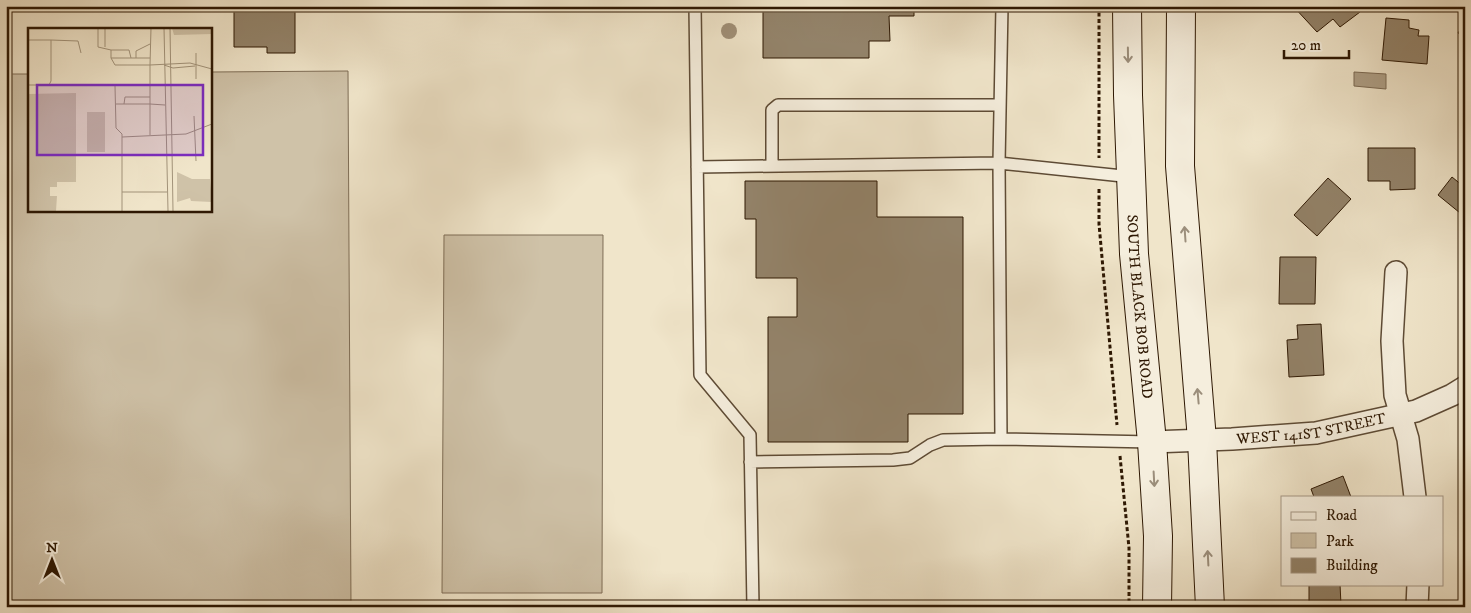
<svg xmlns="http://www.w3.org/2000/svg" width="1471" height="613" font-family="'IM FELL DW Pica',serif">
<style>
.green{fill:#cfc2a8;stroke:#7e6d56}
.water{fill:#ae9f86;stroke:#7b6952}
.building{fill:#93836a;stroke:#2e1803}
.lines{fill:none;stroke-linecap:round;stroke-linejoin:round}
.service-casing{stroke:#5e4b35;stroke-width:14}
.minor-casing{stroke:#5e4b35;stroke-width:24}
.secondary-casing{stroke:#2e1803;stroke-width:30}
.path{stroke:#2e1803;stroke-width:3;stroke-dasharray:4 2.5;stroke-linecap:butt}
.service{stroke:#f5eedd;stroke-width:11}
.minor{stroke:#f5eedd;stroke-width:21}
.secondary{stroke:#f5eedd;stroke-width:28}
.tree{fill:#a09078}
.oneway{stroke:#9b8e7b}
.labels{text-anchor:middle;dominant-baseline:central;stroke-width:4;stroke-linejoin:round;paint-order:stroke}
.street-label{font-size:15px;fill:#2e1803;stroke:#f5eedd}
.inset-road{fill:none;stroke:#a2937a;stroke-width:1}
.view{fill:#7b2cbf;fill-opacity:0.15;stroke:#7b2cbf;stroke-width:2.5}
.inset-edge{fill:none;stroke:#2e1803;stroke-width:2.5}
</style>
<rect width="100%" height="100%" fill="#f0e5ca"/>
<filter id="stains"><feTurbulence type="fractalNoise" baseFrequency=".004" numOctaves="4"/><feColorMatrix values="0 0 0 0 .2 0 0 0 0 .09 0 0 0 0 .02 0 0 0 .5 -.17"/></filter>
<radialGradient id="worn" r=".72"><stop offset=".6" stop-color="#630" stop-opacity="0"/><stop offset="1" stop-color="#630" stop-opacity=".3"/></radialGradient>
<path class="green" d="M348,71L351,607H6V74H29V210H210V72Z
M444,235H603L602,593H442Z"/>
<path class="water" d="M1354,72L1386,74V89L1354,86Z"/>
<path class="building" d="M234,6H295V53H267V47H234Z
M763,6H914V16H889L890,41H869V58H763Z
M1293,6H1356L1360,12L1340,27L1333,19L1317,32Z
M1386,18L1409,20V28L1419,30L1418,36H1429L1427,64L1382,60Z
M1465,23V37L1458,33Z
M1368,148H1415V189L1390,190V181H1368Z
M1452,177L1463,186L1465,183V217L1438,195Z
M1328,178L1351,199L1317,236L1294,215Z
M745,181H877V217H963V414H908V442H768V317H797V278H756V219H745Z
M1280,257H1316L1315,304H1279Z
M1321,324L1324,375L1289,377L1287,340L1298,339L1297,325Z
M1465,464V474L1460,469Z
M1343,476L1351,497H1314L1311,489Z
M1309,584H1340L1341,605H1309Z"/>
<g class="lines">
<g class="service-casing">
<path id="service" d="M695,6L700,375L750,435L753,607
M772,166V110L778,105H1000
M697,167L999,163L1002,6
M1001,439L999,163L1132,177
M750,462L893,460L910,458L930,445L943,440L1001,439L1152,442"/>
</g>
<g class="minor-casing">
<g id="minor">
<path d="M1396,272L1392,341L1395,395L1408,439L1415,497"/>
<path id="s1" d="M1152,442L1232,439L1316,433L1416,411L1452,395L1465,387"/>
<path d="M1417,607L1418,584"/>
</g>
</g>
<g class="secondary-casing">
<g id="secondary">
<path id="s2" d="M1127,6L1128,95L1134,254L1152,442L1158,536L1157,607"/>
<path d="M1181,6L1180,166L1202,440L1210,607"/>
</g>
</g>
<path class="path" d="M1099,6V158
M1099,189V224L1117,425
M1120,456L1129,548V607"/>
<use href="#service" class="service"/>
<use href="#minor" class="minor"/>
<use href="#secondary" class="secondary"/>
</g>
<circle class="tree" cx="729" cy="31" r="8"/>
<defs><path id="oneway-shaft" d="M-6 0H5M1.5-3L5.5 0L1.5 3" fill="none" stroke-width="1.6" stroke-linecap="round" stroke-linejoin="round" transform="scale(1.25)"/></defs>
<g class="oneway">
<use href="#oneway-shaft" transform="translate(1128 55) rotate(89)"/>
<use href="#oneway-shaft" transform="translate(1185 234) rotate(-94)"/>
<use href="#oneway-shaft" transform="translate(1198 396) rotate(-95)"/>
<use href="#oneway-shaft" transform="translate(1154 479) rotate(87)"/>
<use href="#oneway-shaft" transform="translate(1208 558) rotate(-93)"/>
</g>
<g class="labels">
<g class="street-label">
<text stroke="none"><textPath href="#s2" startOffset="301">SOUTH BLACK BOB ROAD</textPath></text>
<text stroke="none"><textPath href="#s1" startOffset="160">WEST 141ST STREET</textPath></text>
</g>
</g>
<g transform="translate(28 28)">
<rect width="184" height="184" fill="#f0e5ca"/>
<path d="M144,0H184V6L146,7ZM48,65V154H29V159H22V168H29L28,183H0V66ZM59,84H77V124H59ZM149,144L164,151H182L184,174L163,173L162,170L149,174Z" fill="#cfc2a8"/>
<path class="inset-road" d="M70,0V19L83,22V30H122M77,0V19M136,0L140,183M142,0L145,183M0,12H23V53L21,57H0M23,12L50,13L53,25M83,22H101L103,30M168,25V51M83,30L87,37H122L123,0M108,30V23L122,16M136,37L145,40L167,38M87,58L88,100L94,106V183M88,76H122V37L162,35L184,41M96,76L97,69H122M166,88L168,133M122,107V76L137,77M94,109L158,106L184,96M94,164H139"/>
<path class="view" d="M9,57H175V127H9Z"/>
<rect width="184" height="184" class="inset-edge"/>
</g>
<rect width="1471" height="613" fill="none" stroke="#f0e5ca" stroke-width="25"/>
<rect x="8" y="8" width="1456" height="598" fill="none" stroke="#2e1803" stroke-width="2.5"/>
<rect x="12" y="12" width="1446" height="588" fill="none" stroke="#2e1803"/>
<rect x="1281" y="496" width="162" height="90" fill="#f5eedd" stroke="#a59886"/>
<rect x="1291" y="512" width="25" height="8" fill="#f5eedd" stroke="#a59886"/>
<text x="1326" y="520" font-size="15" fill="#2e1803">Road</text>
<rect x="1291" y="533" width="25" height="15" fill="#cfc2a8" stroke="#a59886"/>
<text x="1326" y="546" font-size="15" fill="#2e1803">Park</text>
<rect x="1291" y="558" width="25" height="15" fill="#93836a" stroke="#a59886"/>
<text x="1326" y="570" font-size="15" fill="#2e1803">Building</text>
<g transform="translate(52 560)" stroke="#f5eedd" stroke-width="4" paint-order="stroke">
<path d="M0-4L9 19L0 12L-9 19Z" fill="#2e1803"/>
<text y="-8" font-size="14" font-weight="bold" text-anchor="middle" fill="#2e1803">N</text>
</g>
<path d="M1284 50v8h65v-8" fill="none" stroke="#2e1803" stroke-width="2.5"/>
<text x="1291" y="50" font-size="15" fill="#2e1803" stroke="#f5eedd" stroke-width="4" paint-order="stroke">20 m</text>
<rect width="100%" height="100%" filter="url(#stains)"/>
<rect width="100%" height="100%" fill="url(#worn)"/>
</svg>
